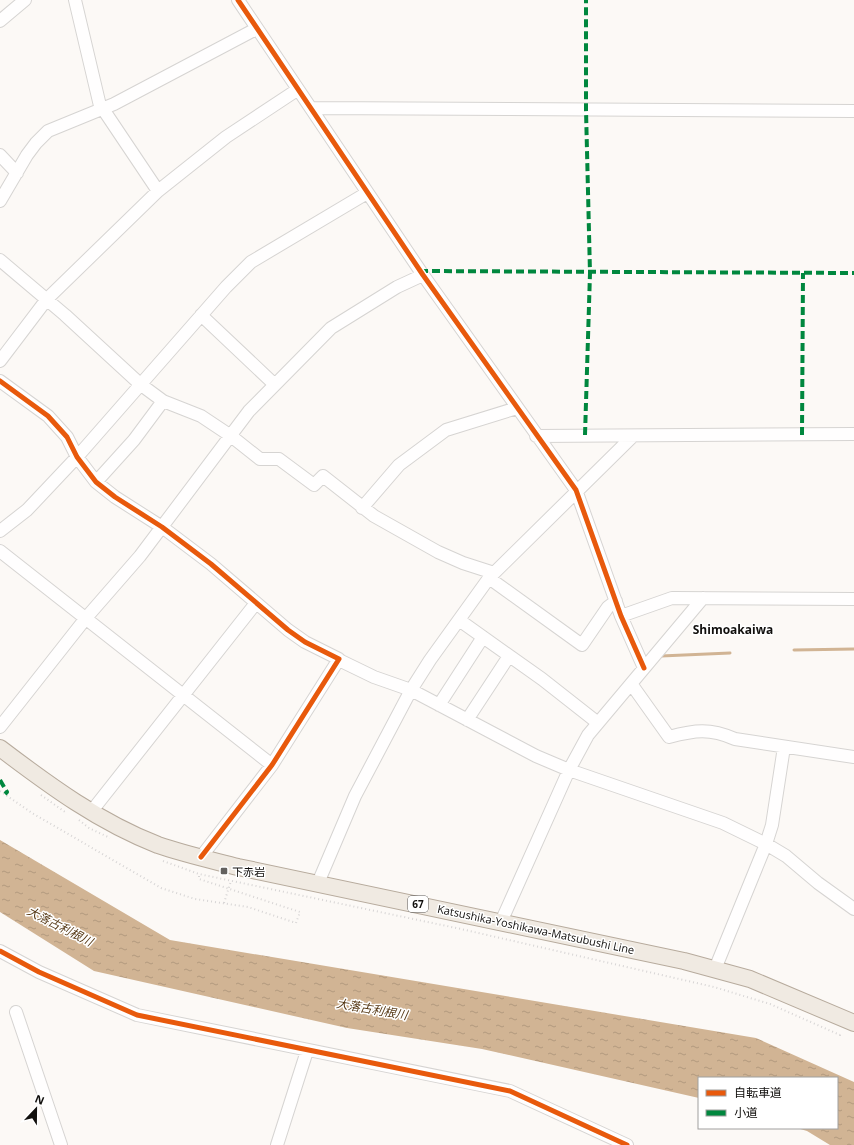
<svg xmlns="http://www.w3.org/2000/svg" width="854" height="1145" font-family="'Open Sans','Noto Sans JP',sans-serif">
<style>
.water{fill:url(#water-ripples)}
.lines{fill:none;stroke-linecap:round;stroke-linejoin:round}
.stream{stroke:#d1b494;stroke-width:3}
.minor-casing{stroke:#d6d4d2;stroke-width:14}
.major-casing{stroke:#b7ab9d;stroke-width:18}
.path{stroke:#d7d5d5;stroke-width:2;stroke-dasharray:1 3;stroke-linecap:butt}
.minor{stroke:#fffefe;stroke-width:12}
.major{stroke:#f0eae2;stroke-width:16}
.quiet{stroke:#00873e;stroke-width:4;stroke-dasharray:8 4;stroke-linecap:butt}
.cycleway-casing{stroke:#fff;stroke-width:8}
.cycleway{stroke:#e8590c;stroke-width:5}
.poi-dot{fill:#63615f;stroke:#fff;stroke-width:1.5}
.labels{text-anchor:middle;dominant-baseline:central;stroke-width:3;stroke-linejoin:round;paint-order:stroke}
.shield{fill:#fff;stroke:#585756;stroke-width:1}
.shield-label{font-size:10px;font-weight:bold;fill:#110f0d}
.poi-label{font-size:11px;fill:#110f0d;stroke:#fff;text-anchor:start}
.street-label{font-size:11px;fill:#110f0d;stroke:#fff}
.neighbourhood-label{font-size:12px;font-weight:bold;fill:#110f0d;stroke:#fff}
.water-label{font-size:12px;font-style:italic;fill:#573a17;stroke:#fff}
</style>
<defs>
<pattern id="water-ripples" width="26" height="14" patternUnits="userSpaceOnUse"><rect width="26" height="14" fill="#d1b494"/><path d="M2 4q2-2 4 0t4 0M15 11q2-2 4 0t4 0" fill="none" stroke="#b29a7e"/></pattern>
</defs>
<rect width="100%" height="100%" fill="#fcf9f6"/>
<path class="water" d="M0,840L170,940L756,1038L854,1082V1145H830L807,1131L797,1128H837V1078H699V1098L482,1049L347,1028L94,971L0,912Z"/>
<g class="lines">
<path class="stream" d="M794,650L854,649
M661,656L730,653"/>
<g class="minor-casing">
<path id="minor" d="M75,0L101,110
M238,0L423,275L576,490L621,616L644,668
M0,21L25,0
M312,108L854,111
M103,109L158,191
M0,155L17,173
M0,201L27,155L36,143L48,131L114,104L256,29
M0,260L65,315L140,384L163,401L201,416L231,436L260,459H279L314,485L323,476L374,516L438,552L463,563L494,573
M201,315L274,384
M0,361L47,299L158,191L226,137L297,90
M0,381L48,416L67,437L77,457L96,482L115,497L162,527L211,564L288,630L305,642L339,659L272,765L201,857
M536,436L854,434
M96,482L134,440L163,401
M362,508L399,465L446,430L517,408
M0,531L27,510L77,457L226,287L251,262L367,193
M0,551L272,765
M489,578L582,645L608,607L616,601
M621,616L672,598L854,599
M459,620L542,679L598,723
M339,660L374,677L411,690L536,756L569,770L723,823L766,844L786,856L818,883L854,909
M632,685L669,737C695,730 710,728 735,739L854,757
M439,705L483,637
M467,720L509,656
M0,727L86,618L140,556L249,411L331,328L397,287L423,275
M91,812L256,603
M318,883L355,796L411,690L430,660L489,578L633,436
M501,922L569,770L588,735L703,598
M0,951L39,972L137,1015L510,1091L627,1145
M715,969L766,844L772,825L784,747
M16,1012L61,1145
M277,1145L307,1051"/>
</g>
<g class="major-casing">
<path id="major" d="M0,748C50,786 99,822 158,845C184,854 211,860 238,867L684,961L750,979L854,1023"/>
</g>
<path class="path" d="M0,791L32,813L161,888L195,899L248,907L296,923L300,912L199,879V874
M41,795L65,812
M79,820L89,828L110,838
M163,861L199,874L461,929L714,987L770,1004L840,1035L841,1032
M224,903L231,881"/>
<use href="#minor" class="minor"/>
<use href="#major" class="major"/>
<path class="quiet" d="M420,271L854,273
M585,435L590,273L586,110V0
M802,435L803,273
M0,780L7,792L5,794"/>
<g class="cycleway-casing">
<path id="cycleway" d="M238,0L423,275L576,490L621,616L644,668
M0,381L48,416L67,437L77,457L96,482L115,497L162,527L211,564L288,630L305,642L339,659L272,765L201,857
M0,951L39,972L137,1015L510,1091L627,1145"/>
</g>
<use href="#cycleway" class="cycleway"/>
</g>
<rect class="poi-dot" x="220" y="867" width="8" height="8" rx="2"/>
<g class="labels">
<rect class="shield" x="408" y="896" width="20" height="16" rx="3"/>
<g class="shield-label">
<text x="418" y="904">67</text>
</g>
<g class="poi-label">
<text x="232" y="871">下赤岩</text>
</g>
<g class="street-label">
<text transform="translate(536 929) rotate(12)">Katsushika-Yoshikawa-Matsubushi Line</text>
</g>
<g class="neighbourhood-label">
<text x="733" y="629">Shimoakaiwa</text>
</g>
<g class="water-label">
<text transform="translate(60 926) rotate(27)">大落古利根川</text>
<text transform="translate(372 1009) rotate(10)">大落古利根川</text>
</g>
</g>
<rect x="698" y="1077" width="140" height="52" fill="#ffffff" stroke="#a09f9e"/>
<rect x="706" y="1090" width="20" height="6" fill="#e8590c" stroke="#a09f9e"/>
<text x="734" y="1097" font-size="12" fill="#110f0d">自転車道</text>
<rect x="706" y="1110" width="20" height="6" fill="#00873e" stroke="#a09f9e"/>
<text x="734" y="1117" font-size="12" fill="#110f0d">小道</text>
<g transform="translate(36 1109) rotate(22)" stroke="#ffffff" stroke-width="3" paint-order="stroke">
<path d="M0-3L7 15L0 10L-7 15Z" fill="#110f0d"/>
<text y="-6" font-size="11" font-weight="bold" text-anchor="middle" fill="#110f0d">N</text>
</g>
</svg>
